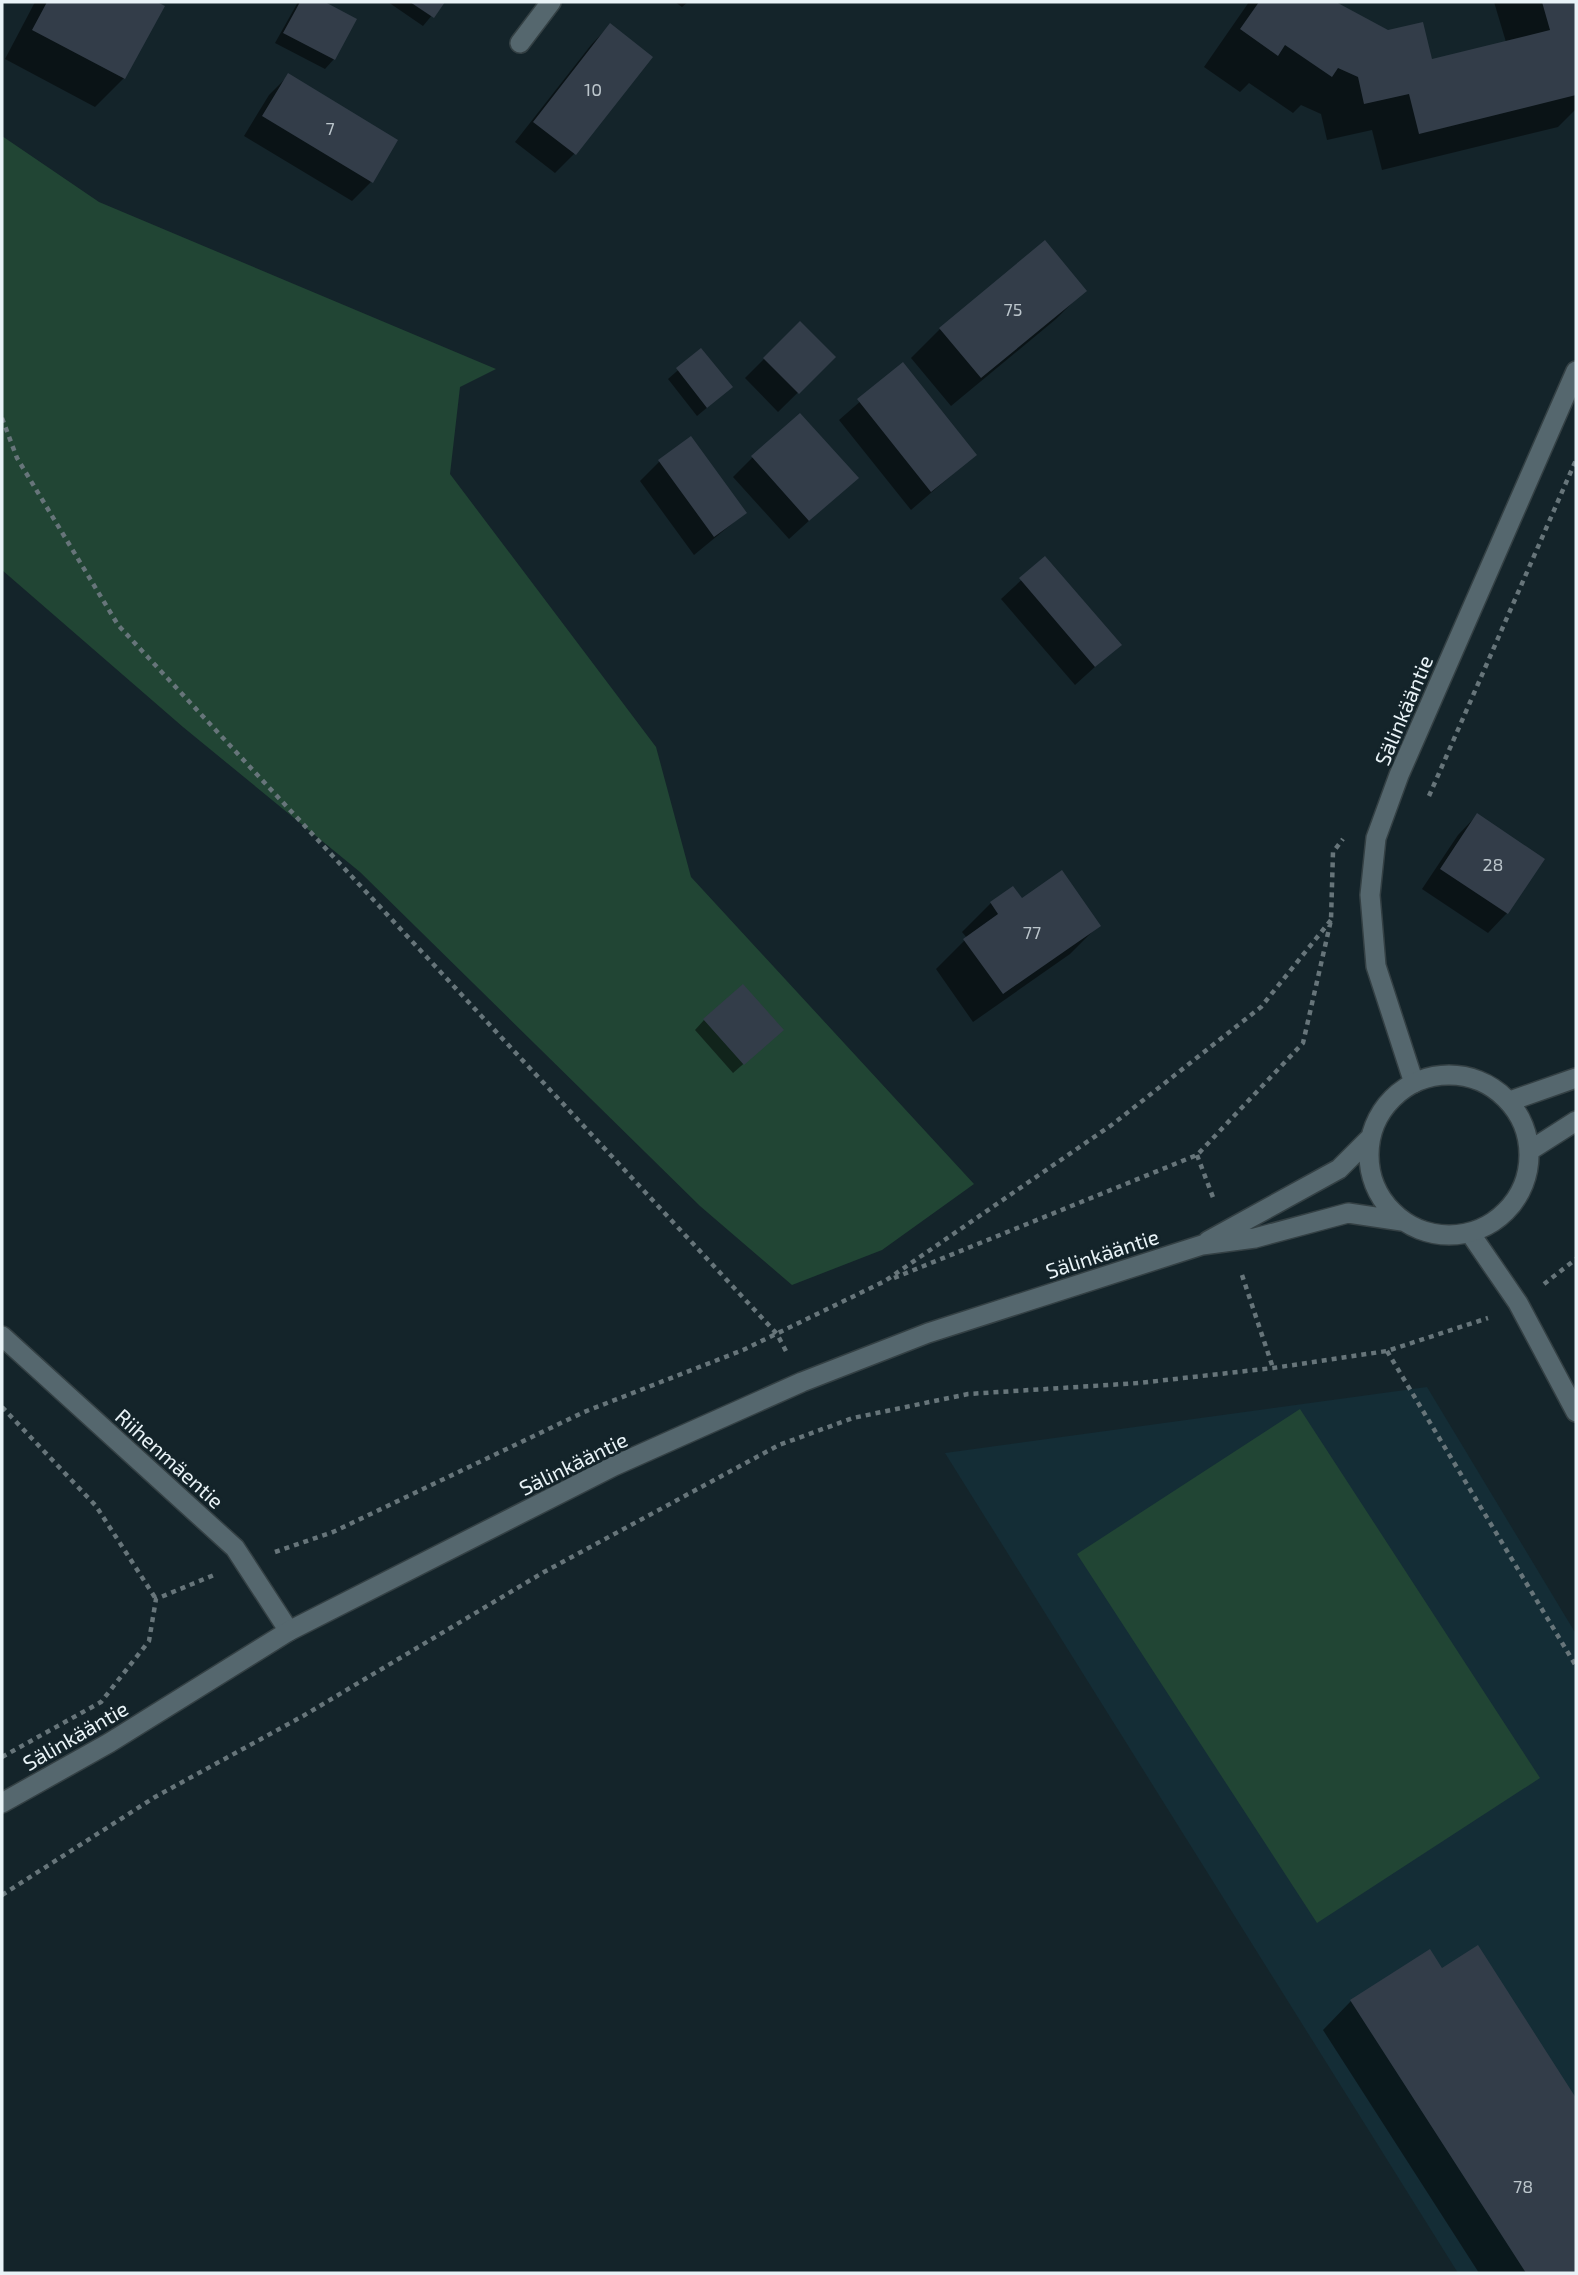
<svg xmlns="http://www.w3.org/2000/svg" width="1578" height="2275" font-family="'Exo 2',sans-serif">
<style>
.built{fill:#142d36}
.green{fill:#214534}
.shadow{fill:#0007}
.building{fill:#333d49}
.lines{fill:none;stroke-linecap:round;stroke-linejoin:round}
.service-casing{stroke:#344044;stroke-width:22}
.minor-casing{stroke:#344044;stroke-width:22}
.tertiary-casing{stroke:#344044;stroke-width:22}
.secondary-casing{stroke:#344044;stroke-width:22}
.path{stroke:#67757a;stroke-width:4.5;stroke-dasharray:5 5;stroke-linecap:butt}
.service{stroke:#55676e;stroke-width:19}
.minor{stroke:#55676e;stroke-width:19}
.tertiary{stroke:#55676e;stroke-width:19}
.secondary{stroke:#55676e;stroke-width:19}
.labels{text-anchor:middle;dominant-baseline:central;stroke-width:6;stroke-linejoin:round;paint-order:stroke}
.number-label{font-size:18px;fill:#bcc6cc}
.street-label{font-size:21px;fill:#e9f3f7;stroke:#14242a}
</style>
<rect width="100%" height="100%" fill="#14242a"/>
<path class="built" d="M1427,1387L1576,1634V2273H1458L945,1453Z"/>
<path class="green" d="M2,136L99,202L496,369L460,387L450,474L656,747L691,877L974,1184L882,1250L792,1285L700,1206L360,872L183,727L2,570Z
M1300,1409L1540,1778L1317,1923L1077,1554Z"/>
<path class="shadow" d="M35,2H153L162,7L124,78L95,107L5,59Z
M298,2H322L355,19L334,59L325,69L275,43Z
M388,2H443L423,26Z
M675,2H688L682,7Z
M1249,2H1333L1430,61L1506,42L1494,2H1576V109L1558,127L1382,170L1372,130L1327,140L1321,114L1301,105L1293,113L1249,83L1240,92L1204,67Z
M610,25L574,154L555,173L515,142L591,45Z
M288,76L371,182L352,201L244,136L269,95Z
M1045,242L1085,290L1056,319L951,406L911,358L940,329Z
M800,323L834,357L778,412L745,378Z
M701,350L721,396L697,416L668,379Z
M902,365L975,455L911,510L839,420Z
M691,438L745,513L694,555L640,481L659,462Z
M753,457L856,478L789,539L733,477Z
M1045,558L1119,645L1075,685L1001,599Z
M1477,815L1543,859L1507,913L1488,933L1422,889L1458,835Z
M1013,889L1021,901L1099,925L1070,954L973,1022L936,969L967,938L962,932L991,903Z
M704,1020L772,1039L733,1073L695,1030Z
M1478,1947L1576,2101V2273H1479L1323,2030L1351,2001L1441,1971Z"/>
<path class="building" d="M47,2H157L165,6L125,79L32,30Z
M300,2H325L357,19L335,60L283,33Z
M410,2H445L434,18Z
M1259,2H1336L1388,30L1423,22L1432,59L1550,30L1542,2H1576V95L1419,134L1409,94L1364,104L1358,77L1338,68L1332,77L1285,45L1278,56L1240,29Z
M610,23L653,57L576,155L533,122Z
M288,73L398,140L373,183L262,116Z
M1045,240L1087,291L981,378L939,328Z
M800,321L836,357L799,394L763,358Z
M701,348L733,387L707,408L676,368Z
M903,362L977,455L931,492L857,399Z
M800,413L859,478L809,521L751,456Z
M691,436L747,513L714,537L658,460Z
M1045,556L1122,645L1095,667L1019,578Z
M1477,813L1545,859L1508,914L1440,869Z
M1062,870L1101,926L1003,994L963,939L998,914L990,902L1013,886L1022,898Z
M743,984L784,1030L744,1065L703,1019Z
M1478,1945L1576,2098V2273H1526L1350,2000L1430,1949L1442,1968Z"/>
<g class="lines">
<g class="service-casing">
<path id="service" d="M1470,1233L1518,1303L1576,1412"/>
</g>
<g class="minor-casing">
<path id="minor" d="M520,43L551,2"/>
</g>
<g class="tertiary-casing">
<path id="tertiary" d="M1414,1083L1376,966L1370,895L1376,838L1399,775L1576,371
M2,1336L235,1548L289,1631"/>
</g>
<g class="secondary-casing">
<path id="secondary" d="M1369 1155a80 80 0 1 1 160 0a80 80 0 1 1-160 0Z
M1510,1101L1576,1078
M1529,1151L1576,1121
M1208,1241L1339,1169L1371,1137
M2,1803L109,1743L289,1631L614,1466L802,1382L928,1333L1202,1245L1255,1238L1348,1213L1402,1221"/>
</g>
<path class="path" d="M2,418L17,458L118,625L777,1334L787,1353
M1429,796L1576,460
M1197,1155L1214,1200
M1242,1275L1273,1368
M894,1278L1197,1155L1303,1043L1331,920L1333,852L1343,839
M1544,1284L1576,1259
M1387,1351L1576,1666
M2,1407L96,1506L156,1599
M275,1552L333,1532L584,1412L743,1350L885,1281L1113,1124L1261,1007L1331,920
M2,1757L101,1702L149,1641L156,1599L214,1575
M2,1895L155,1797L303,1716L544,1572L779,1445L853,1418L968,1394L1139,1383L1273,1368L1387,1351L1488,1318"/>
<use href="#service" class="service"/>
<use href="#minor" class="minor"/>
<use href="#tertiary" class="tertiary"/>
<use href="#secondary" class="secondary"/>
</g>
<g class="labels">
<g class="number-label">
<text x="593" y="89">10</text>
<text x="330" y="128">7</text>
<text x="1013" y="309">75</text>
<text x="1493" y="864">28</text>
<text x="1032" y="932">77</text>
<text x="1523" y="2186">78</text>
</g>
<g class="street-label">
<text transform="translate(1403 710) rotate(-67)">Sälinkääntie</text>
<text transform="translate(1102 1253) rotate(-18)">Sälinkääntie</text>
<text transform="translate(170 1458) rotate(42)">Riihenmäentie</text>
<text transform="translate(573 1463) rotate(-26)">Sälinkääntie</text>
<text transform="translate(75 1735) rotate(-30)">Sälinkääntie</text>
</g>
</g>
<rect width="1578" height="2275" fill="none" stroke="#e9f3f7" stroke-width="7"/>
</svg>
